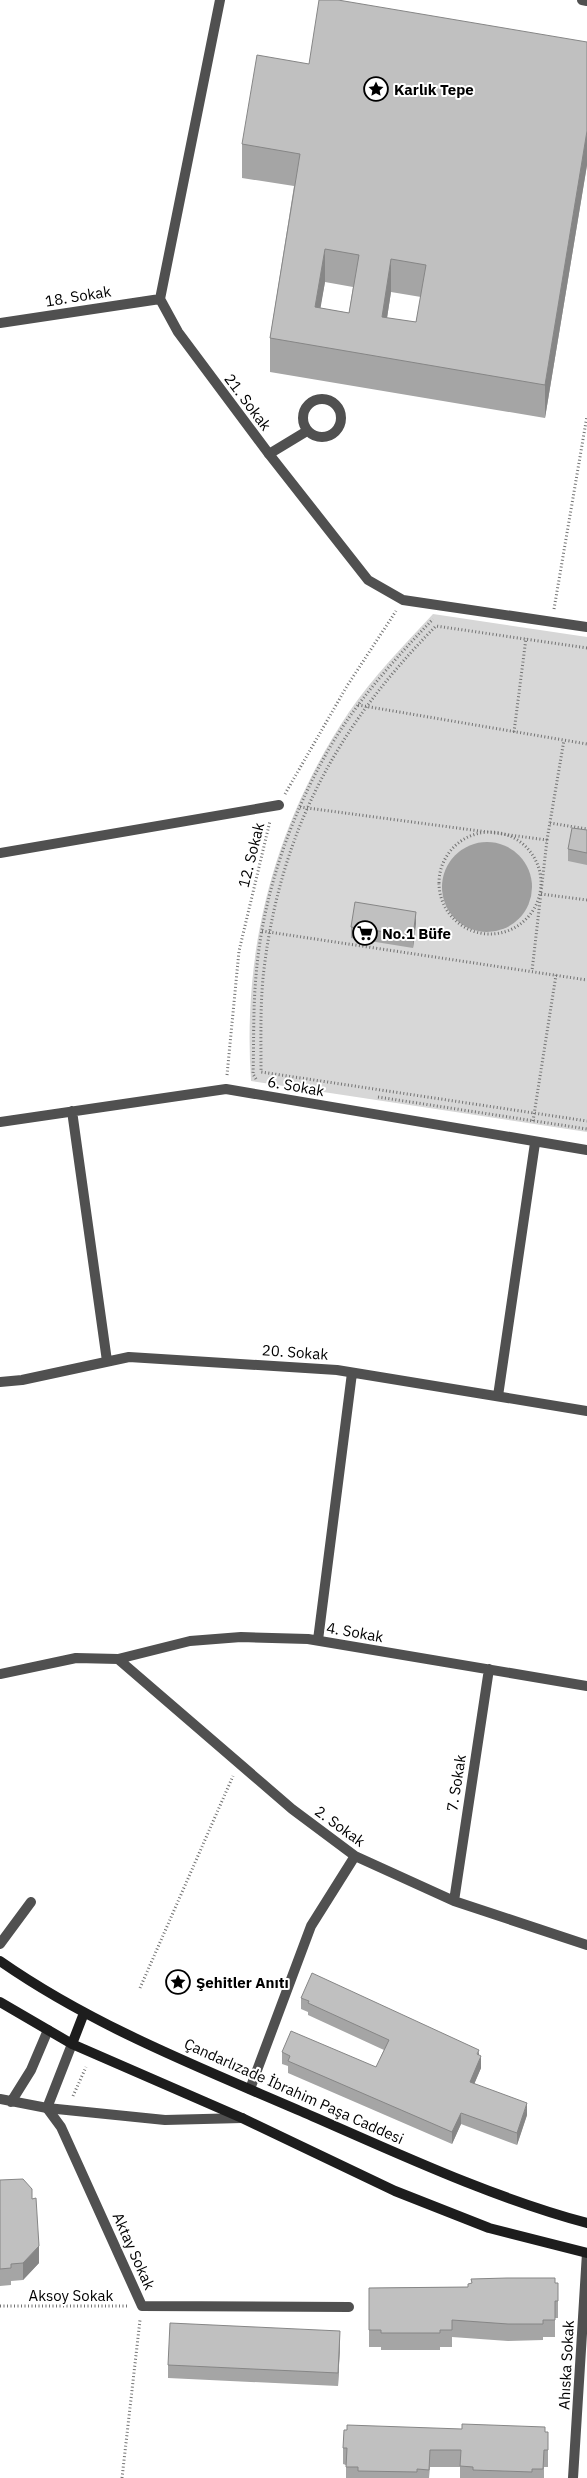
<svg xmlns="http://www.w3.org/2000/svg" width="587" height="2478" font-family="'IBM Plex Sans',sans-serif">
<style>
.green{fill:#d7d7d7}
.water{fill:#9e9e9e}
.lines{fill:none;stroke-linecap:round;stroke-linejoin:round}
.path{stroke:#727272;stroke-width:3;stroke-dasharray:1 2.5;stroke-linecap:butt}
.service{stroke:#505050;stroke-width:10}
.minor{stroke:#505050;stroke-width:10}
.tertiary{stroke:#505050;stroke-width:10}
.secondary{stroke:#1d1d1d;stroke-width:10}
.wall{fill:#a5a5a5;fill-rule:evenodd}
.shaded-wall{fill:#868686}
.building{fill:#c0c0c0;stroke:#868686;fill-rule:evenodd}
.labels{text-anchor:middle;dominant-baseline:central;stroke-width:4;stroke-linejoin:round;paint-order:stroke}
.poi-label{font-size:15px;font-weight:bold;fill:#000;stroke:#fff;text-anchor:start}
.street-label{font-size:15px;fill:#000;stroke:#fff}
</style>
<rect width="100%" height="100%" fill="#fff"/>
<path class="green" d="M433,614L587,637V1132L251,1081C242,947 275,823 349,712C373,677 404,645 433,614Z"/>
<path class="water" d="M442 887a45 45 0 1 1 90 0a45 45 0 1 1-90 0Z"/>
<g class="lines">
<path class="path" d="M554,609L587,416
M587,648L436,626C338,725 281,830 264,969C260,1002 261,1035 261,1068V1072L587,1121
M358,705L587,744
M514,732L526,638
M285,794L347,686L396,611
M300,807L547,840L532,971
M550,823L587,829
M439 883a51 51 0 1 1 102 0a51 51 0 1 1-102 0Z
M547,840L564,740
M541,894L587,900
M262,931L587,980
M227,1075L239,951L270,821
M256,1079L253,1074C254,1042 253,1008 256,976C262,900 288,822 325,756C353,705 393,661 433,619
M378,1097L587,1129
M533,1121L556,975
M140,1988L233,1776
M73,2096L86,2067
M0,2306H127
M122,2478L140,2320"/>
<path class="service" d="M303 418a19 19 0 1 1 38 0a19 19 0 1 1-38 0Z
M269,454L307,431
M0,1944L31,1902"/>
<path class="minor" d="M220,0L160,299L178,332L269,454L368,580L403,600L587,627
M582,0L587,1
M0,323L160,299
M0,853L279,805
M72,1111L107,1361
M0,1122L226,1089L587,1150
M0,1382L22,1380L129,1357L337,1370L587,1411
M498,1396L535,1143
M318,1640L352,1373
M118,1659L292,1809L355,1856L454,1901L587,1945
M0,1674L76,1658L118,1659L190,1641L241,1637L308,1639L587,1686
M454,1901L489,1669
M250,2089L311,1926L355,1856
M47,2108L61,2127L142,2306L349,2307
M573,2478L587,2253"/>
<path class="tertiary" d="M0,2099L47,2108L165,2120L242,2118
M11,2102L31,2070L48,2030
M47,2108L72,2044"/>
<path class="secondary" d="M0,1961C93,2026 201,2068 305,2113C397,2153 490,2197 587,2223
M0,2002L72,2044L242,2118L395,2191L489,2228L587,2253
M72,2044L84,2013"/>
</g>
<path class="wall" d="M587,42V165L545,418L270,372V338L294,186L242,178V144L309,64ZM325,282L353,287L349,313L320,308ZM391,292L421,297L416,322L387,318Z
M587,830V865L568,861V849Z
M416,923L413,948L351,938V927Z
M301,1998L479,2055L481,2068L474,2084L527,2115L517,2145L461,2124L452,2144L288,2073V2066L282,2064V2052L376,2067L384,2050L308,2015V2012L301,2009Z
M0,2180L32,2199L39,2263L23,2280L11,2281V2285L0,2286Z
M558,2283V2318H555V2337H543V2340L508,2341L452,2337V2347H440V2350H381V2347H369V2288L468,2287Z
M340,2344L338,2386L168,2378V2365Z
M545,2432L548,2449V2467H544V2478H460V2467H430L429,2478H346V2465L343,2464V2448Z"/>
<path class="shaded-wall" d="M587,131V165L545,418V385Z
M325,249V282L315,340V307Z
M391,259V292L382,350V317Z
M416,912V923L413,948V936Z
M479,2050V2061L481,2056V2068L470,2094V2082Z
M527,2103V2115L517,2145V2133Z
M461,2113V2124L452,2144V2132Z
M39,2246V2263L23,2280V2263Z
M340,2331V2344L338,2386V2373Z"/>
<path class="building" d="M319,0H338L587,42V131L545,385L270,338L300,154L242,144L257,55L309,64ZM325,249L359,255L349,313L315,307ZM391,259L426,265L416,322L382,317Z
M572,828L587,830V853L568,849Z
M355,902L416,912L413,936L351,927Z
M312,1973L479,2050L477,2054L481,2056L470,2082L527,2103L517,2133L461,2113L452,2132L288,2061L290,2056L282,2052L291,2031L376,2067L389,2040L308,2003L309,2001L301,1998Z
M23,2179L32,2189V2199L36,2198L39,2246L23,2263L11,2264V2268L0,2269V2180Z
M507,2278H555V2283H558V2301H555V2320H543V2324H508L452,2320V2330H440V2333H381V2330H369V2288L468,2287V2284L472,2283L471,2279Z
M170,2323L340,2331L338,2373L168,2365Z
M462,2424L545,2427V2432H548V2450H544L543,2469H532V2472L473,2470V2467L460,2466L461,2450H430L429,2470L417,2469V2472L358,2471V2467H346L347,2448H343L344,2430H347V2425L462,2429Z"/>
<defs>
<g id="sight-ring" transform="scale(1.25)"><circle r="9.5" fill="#fff" stroke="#000" stroke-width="1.5"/><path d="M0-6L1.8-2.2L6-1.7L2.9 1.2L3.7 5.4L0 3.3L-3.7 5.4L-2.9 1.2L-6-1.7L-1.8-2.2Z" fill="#000"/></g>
<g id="supermarket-ring" transform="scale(1.25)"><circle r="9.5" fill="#fff" stroke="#000" stroke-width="1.5"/><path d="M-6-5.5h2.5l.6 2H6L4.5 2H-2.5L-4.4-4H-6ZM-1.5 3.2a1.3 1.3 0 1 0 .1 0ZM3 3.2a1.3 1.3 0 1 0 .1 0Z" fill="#000"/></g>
</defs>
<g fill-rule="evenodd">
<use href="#sight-ring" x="376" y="89"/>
<use href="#supermarket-ring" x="365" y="933"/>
<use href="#sight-ring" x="178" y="1982"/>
</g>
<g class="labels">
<g class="poi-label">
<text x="394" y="89">Karlık Tepe</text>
<text x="382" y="933">No.1 Büfe</text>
<text x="196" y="1982">Şehitler Anıtı</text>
</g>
<g class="street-label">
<text transform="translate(78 296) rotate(-9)">18. Sokak</text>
<text transform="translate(248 402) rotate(53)">21. Sokak</text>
<text transform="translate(251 855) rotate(-76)">12. Sokak</text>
<text transform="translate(296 1086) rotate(10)">6. Sokak</text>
<text transform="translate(295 1352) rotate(4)">20. Sokak</text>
<text transform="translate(355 1632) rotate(10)">4. Sokak</text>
<text transform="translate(456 1783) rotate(-81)">7. Sokak</text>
<text transform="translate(340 1826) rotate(36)">2. Sokak</text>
<text transform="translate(294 2091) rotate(24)">Çandarlızade İbrahim Paşa Caddesi</text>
<text transform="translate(134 2251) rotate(66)">Aktay Sokak</text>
<text x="71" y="2295">Aksoy Sokak</text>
<text transform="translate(566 2365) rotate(-87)">Ahıska Sokak</text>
</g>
</g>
</svg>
